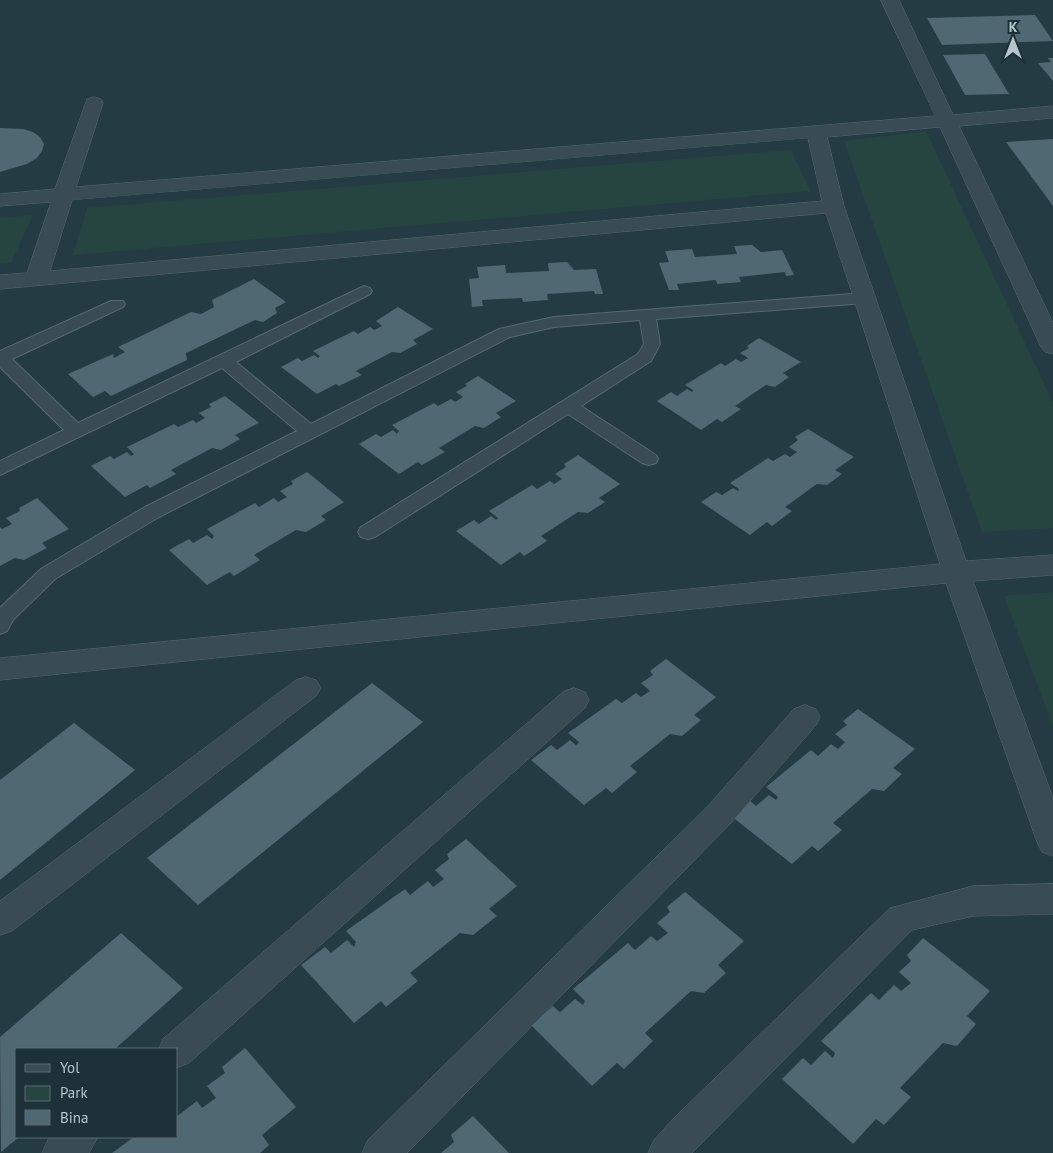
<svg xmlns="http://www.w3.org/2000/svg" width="1053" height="1153" font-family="'PT Sans',sans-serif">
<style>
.green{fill:#264540}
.building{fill:#506872}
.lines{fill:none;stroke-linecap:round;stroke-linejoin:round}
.service-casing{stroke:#576971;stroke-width:2}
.minor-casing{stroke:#576971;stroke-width:1}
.service{fill:#394c54;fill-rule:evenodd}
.minor{fill:#394c54;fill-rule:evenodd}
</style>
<rect width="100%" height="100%" fill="#243b44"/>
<path class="green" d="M926,131L1053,403V528L982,532L844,141Z
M791,150L810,191L73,255L87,208Z
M33,215L11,263L0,264V218Z
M1053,592V726L1004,596Z"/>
<path class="building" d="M1035,15L1053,41L942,45L927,18Z
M985,54L1009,94L965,95L943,55Z
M1048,58H1053V81L1038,63L1051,62Z
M0,128L23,129L33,132L40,137L44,144L42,151L37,158L27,164L0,172Z
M1053,139V206L1006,142Z
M752,245L761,252L782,250L794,275L786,276L785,272L739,277L741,282L717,284L716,280L677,284L679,290H669L659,263L669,262L665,251L692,249L695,257L737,254L734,246Z
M567,262L574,270L596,269L603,294H595L594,291L547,294L548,300L523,302L522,298L482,300L483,306L472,307L469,279L479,278L477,267L505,265L506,273L549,271L548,263Z
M254,279L286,302L275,308L277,313L263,322L255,320L186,353L187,360L111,396L105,391L93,397L68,374L113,354L114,358L125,352L118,347L191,312L201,314L214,307L212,300Z
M398,307L433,329L413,340L417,344L400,353L392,352L356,371L362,375L339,386L336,384L317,394L281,367L298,358L302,361L314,355L318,358L320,356L313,351L354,331L358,334L370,327L374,330L382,326L376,321Z
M759,338L801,362L783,373L789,377L775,387L766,385L735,406L741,409L722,422L717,419L701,430L657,401L671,392L677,396L687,389L692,392L693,390L685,385L721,363L725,366L736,359L741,362L748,358L740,353L749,348L747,346Z
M478,376L516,401L496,413L501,417L484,428L475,426L439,448L445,452L422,465L418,462L399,474L359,444L376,434L381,437L393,430L397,434L399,431L392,425L434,403L438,406L451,399L455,402L463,397L456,392L467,386L465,384Z
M225,396L259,423L235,435L240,439L221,450L212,448L171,470L176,474L150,488L147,485L125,497L91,466L110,456L114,459L127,452L131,456L134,454L127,447L174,424L178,427L193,420L196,423L205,418L199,413L211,407L209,404Z
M808,429L854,457L835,470L842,474L827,485L817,484L785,507L792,511L772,526L767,522L750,535L701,502L716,492L722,495L733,488L738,491L739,489L730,483L768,458L773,461L785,454L790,457L797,452L789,447L798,440L795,437Z
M578,455L620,484L599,498L605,502L588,513L578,512L541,536L547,541L524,556L520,552L501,565L456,531L474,520L479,524L491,516L496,520L498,518L489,511L532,485L537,489L550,481L554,484L562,479L555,474L566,467L564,464Z
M307,472L344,502L321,516L326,520L306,532L296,530L254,555L260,560L234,576L230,572L207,585L169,550L189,539L193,543L207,535L212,539L214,536L207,529L255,503L259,507L274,498L278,502L287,497L280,491L293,484L291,481Z
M37,498L69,529L42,543L47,548L24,560L15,558L0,566V527L2,529L12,524L6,518L20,511L19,508Z
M666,659L716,697L694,715L701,720L682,736L670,734L630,766L637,772L612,793L606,788L584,805L531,760L551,745L557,750L570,740L576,745L579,742L568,733L616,699L622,703L636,693L641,697L650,691L641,683L653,675L650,671Z
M372,683L423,722L198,905L147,858Z
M858,709L915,749L893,768L902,774L884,791L872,789L833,823L842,830L818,851L812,846L792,864L731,816L749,800L756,806L769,795L776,800L778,797L766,787L811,750L818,756L831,744L838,749L845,742L835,734L847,725L843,721Z
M74,723L135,770L0,880V780Z
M466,839L517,886L489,909L497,916L473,935L460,933L410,973L418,981L386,1007L381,1001L354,1023L301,965L325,947L331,953L347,940L354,947L356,942L346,931L405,889L410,895L428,881L433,887L444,879L435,870L449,859L447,854Z
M685,892L744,941L718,965L726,973L704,993L691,991L645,1033L653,1041L624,1069L617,1063L592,1086L531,1025L553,1006L560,1012L575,999L583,1005L585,1001L573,989L628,943L635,950L651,936L657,941L668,933L657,923L670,912L667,907Z
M121,933L183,988L115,1049H16V1137H19L1,1152L0,1037Z
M923,938L990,991L967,1016L976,1024L957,1046L943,1043L900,1088L911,1097L884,1125L876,1119L853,1144L782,1079L803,1058L811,1065L825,1051L833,1058L835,1053L821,1041L871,993L879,1000L894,985L901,991L911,983L899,972L911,961L907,955Z
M245,1048L296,1107L262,1135L269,1145L260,1153H112L134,1137H176V1117L197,1101L202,1108L216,1098L207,1086L225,1073L222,1067Z
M473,1116L509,1153H441L454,1142L451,1135Z"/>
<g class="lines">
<g class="service-casing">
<path id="service" d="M364,286L370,288L372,291L370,294L236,362L311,424L499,329L554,317L865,293L871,295L873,298L871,301L865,303L656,319L660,344L651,361L581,406L656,455L658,459L656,463L649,465L642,463L568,414L375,537L368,539L361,537L358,532L361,527L638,354L644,344L640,320L554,327L510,337L159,517L55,579L13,620L7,631L0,634V608L41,569L145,507L297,431L222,368L0,475V461L64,430L0,367V351L111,301H123L125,304L123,307L12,359L78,423Z"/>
</g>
<g class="minor-casing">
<path id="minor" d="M881,0H899L953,115L1053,106V118L959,126L1053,323V354L1045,352L1041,347L940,127L827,137L844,206L966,561L1053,555V575L973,581L1053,798V856L1042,852L1037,842L946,583L0,680V658L940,564L826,213L0,289V275L27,273L51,202L0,206V194L55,189L87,99L94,97L101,99L103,103L76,187L935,116ZM808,138L822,201L50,271L72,200Z
M306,677L316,680L321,688L316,696L12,931L0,935V901L296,680Z
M574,688L585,692L589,700L585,708L189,1063L176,1068V1049H159L163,1039L563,692Z
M805,705L816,709L820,717L816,725L730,824L407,1153H362L368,1140L708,806L794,709Z
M1053,884V914L973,916L912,930L692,1153H648L654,1140L673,1119L890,908L973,886Z
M51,1137H98L89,1153H42L48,1140Z"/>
</g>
<use href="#service" class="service"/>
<use href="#minor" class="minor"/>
</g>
<rect x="15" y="1048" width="162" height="90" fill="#1d3139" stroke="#5a6d74"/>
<rect x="25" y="1064" width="25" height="8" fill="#394c54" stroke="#5a6d74"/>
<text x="60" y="1073" font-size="15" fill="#b6c6cd">Yol</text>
<rect x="25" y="1086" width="25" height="15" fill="#264540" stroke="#5a6d74"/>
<text x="60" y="1098" font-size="15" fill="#b6c6cd">Park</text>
<rect x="25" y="1110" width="25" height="15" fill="#506872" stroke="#5a6d74"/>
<text x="60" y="1123" font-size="15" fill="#b6c6cd">Bina</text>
<g transform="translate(1013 40)" stroke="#1d3139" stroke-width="4" paint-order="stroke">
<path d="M0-4L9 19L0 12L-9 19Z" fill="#b6c6cd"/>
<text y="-8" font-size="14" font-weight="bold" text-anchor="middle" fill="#b6c6cd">K</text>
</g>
</svg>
